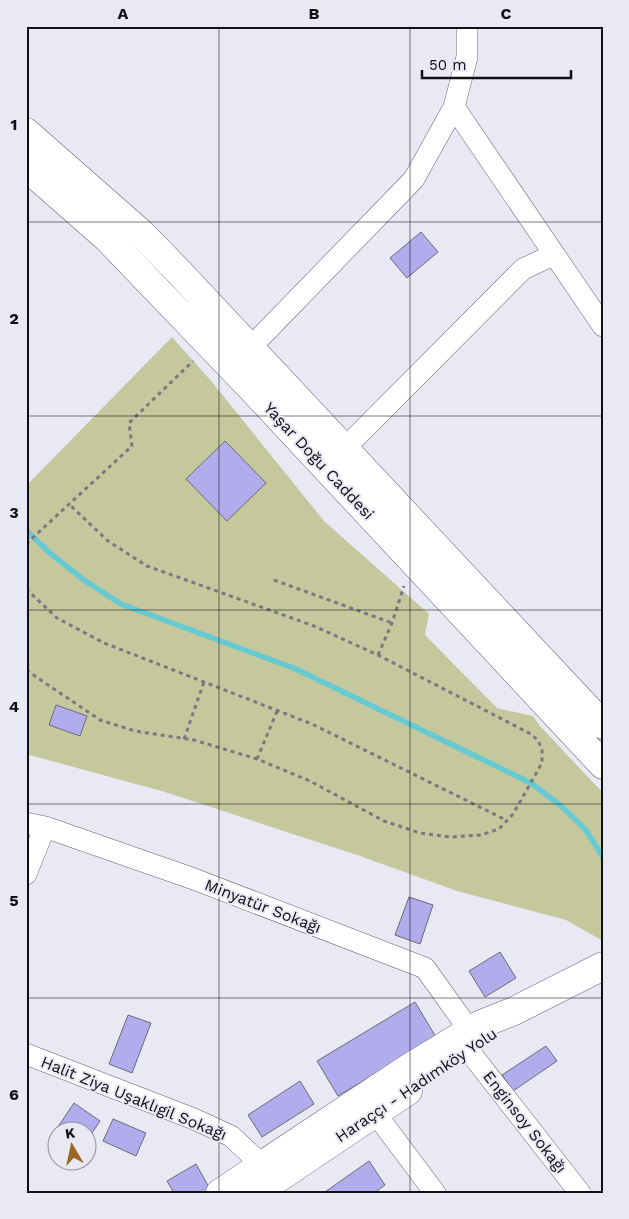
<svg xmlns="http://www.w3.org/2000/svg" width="629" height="1219" font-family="'Work Sans',sans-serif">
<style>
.green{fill:#c5c89d}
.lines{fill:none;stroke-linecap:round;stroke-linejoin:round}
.stream{stroke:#67c9d2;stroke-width:5.5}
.building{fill:#b2aced;stroke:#6b6b74}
.minor-casing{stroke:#64646e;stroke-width:22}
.tertiary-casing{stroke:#64646e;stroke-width:29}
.secondary-casing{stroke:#64646e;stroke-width:29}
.path{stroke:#797a81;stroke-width:3;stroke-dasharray:4 4;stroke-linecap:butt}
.minor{stroke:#fff;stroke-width:21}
.tertiary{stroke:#fff;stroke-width:28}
.secondary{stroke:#fff;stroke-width:28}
.grid{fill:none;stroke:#0f1013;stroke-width:1;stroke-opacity:0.55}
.labels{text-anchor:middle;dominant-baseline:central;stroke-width:4;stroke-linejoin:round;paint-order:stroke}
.street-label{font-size:16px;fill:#0f1013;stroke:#e8e9f4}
.neatline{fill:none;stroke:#0f1013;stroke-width:2}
.grid-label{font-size:16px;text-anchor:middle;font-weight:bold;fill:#0f1013}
</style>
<rect width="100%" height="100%" fill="#e8e9f4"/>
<path class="green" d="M172,337L212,382L324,521L429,614L425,635L497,708L533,716L540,726L603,793V941L566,920L457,891L360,856L165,792L26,754V486Z"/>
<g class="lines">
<path class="stream" d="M26,530L51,554L84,580L121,604L296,669L531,783L560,805L585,829L603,857"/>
</g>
<path class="building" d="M421,232L438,252L407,278L390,258Z
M225,441L266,483L227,521L186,479Z
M56,705L87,716L80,736L49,725Z
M409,897L433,905L420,944L395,935Z
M500,952L516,978L485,997L469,971Z
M415,1002L436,1037L338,1096L317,1061Z
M128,1015L151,1023L132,1073L109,1064Z
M546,1046L557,1061L513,1091L502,1075Z
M300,1081L314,1104L262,1137L248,1115Z
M74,1103L100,1121L88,1139V1132H58V1145L49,1140Z
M113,1119L146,1133L136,1156L103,1141Z
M369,1161L385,1185L374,1193H325V1192Z
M196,1164L211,1191L207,1193H174L167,1181Z"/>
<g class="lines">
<g class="minor-casing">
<path id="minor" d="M454,107L603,326
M249,349L414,179L454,107L467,57V26
M344,449L523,269L553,255
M26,823L45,827L194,879L425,968L470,1031
M26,874L45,827
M469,1051L580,1193
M26,1054L194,1119L231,1136L261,1164
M375,1113L435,1193"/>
</g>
<g class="tertiary-casing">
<path id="tertiary" d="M26,132L142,234L180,273L603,725
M26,167L107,238L253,390L603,765"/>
</g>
<g class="secondary-casing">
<path id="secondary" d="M220,1193L407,1069L479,1025L514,1011L603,966
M256,1193L408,1091"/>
</g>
<path class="path" d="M26,544L132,446L129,423L193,361
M274,580L392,623
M26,589L57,618L104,643L312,724L506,820
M378,655L392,623L404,586
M26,670L100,720L135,731L194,740L257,759L310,781L384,821L420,833L451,837L481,835L499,829L513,814L542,763V750L538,740L529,733L378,655L314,626L147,566L108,541L70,505
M184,739L204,682
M257,759L278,709"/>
<use href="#minor" class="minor"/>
<use href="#tertiary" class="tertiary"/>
<use href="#secondary" class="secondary"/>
</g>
<path class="grid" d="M219,26V1193M410,26V1193M26,222H603M26,416H603M26,610H603M26,804H603M26,998H603"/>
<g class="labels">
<g class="street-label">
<text transform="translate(319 461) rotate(47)">Yaşar Doğu Caddesi</text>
<text transform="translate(263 906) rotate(21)">Minyatür Sokağı</text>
<text transform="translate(416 1085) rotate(-34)">Haraççı - Hadımköy Yolu</text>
<text transform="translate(134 1098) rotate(22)">Halit Ziya Uşaklıgil Sokağı</text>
<text transform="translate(525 1122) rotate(52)">Enginsoy Sokağı</text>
</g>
</g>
<rect width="629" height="1219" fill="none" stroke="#e8e9f4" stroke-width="55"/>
<g transform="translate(72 1146) rotate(351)"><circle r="24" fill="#e8e9f4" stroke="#91929a"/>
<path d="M0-4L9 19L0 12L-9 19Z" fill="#9c6520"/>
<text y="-8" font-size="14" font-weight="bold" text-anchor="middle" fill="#0f1013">K</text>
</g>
<path d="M422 70v8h149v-8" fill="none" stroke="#0f1013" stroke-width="2.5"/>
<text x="429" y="70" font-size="15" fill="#0f1013" stroke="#e8e9f4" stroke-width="4" paint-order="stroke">50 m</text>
<rect x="28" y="28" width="574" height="1164" class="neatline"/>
<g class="grid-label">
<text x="123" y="19">A</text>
<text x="314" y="19">B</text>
<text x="506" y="19">C</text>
<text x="14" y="130">1</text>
<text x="14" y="324">2</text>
<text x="14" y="518">3</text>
<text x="14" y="712">4</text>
<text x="14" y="906">5</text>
<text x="14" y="1100">6</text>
</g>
</svg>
